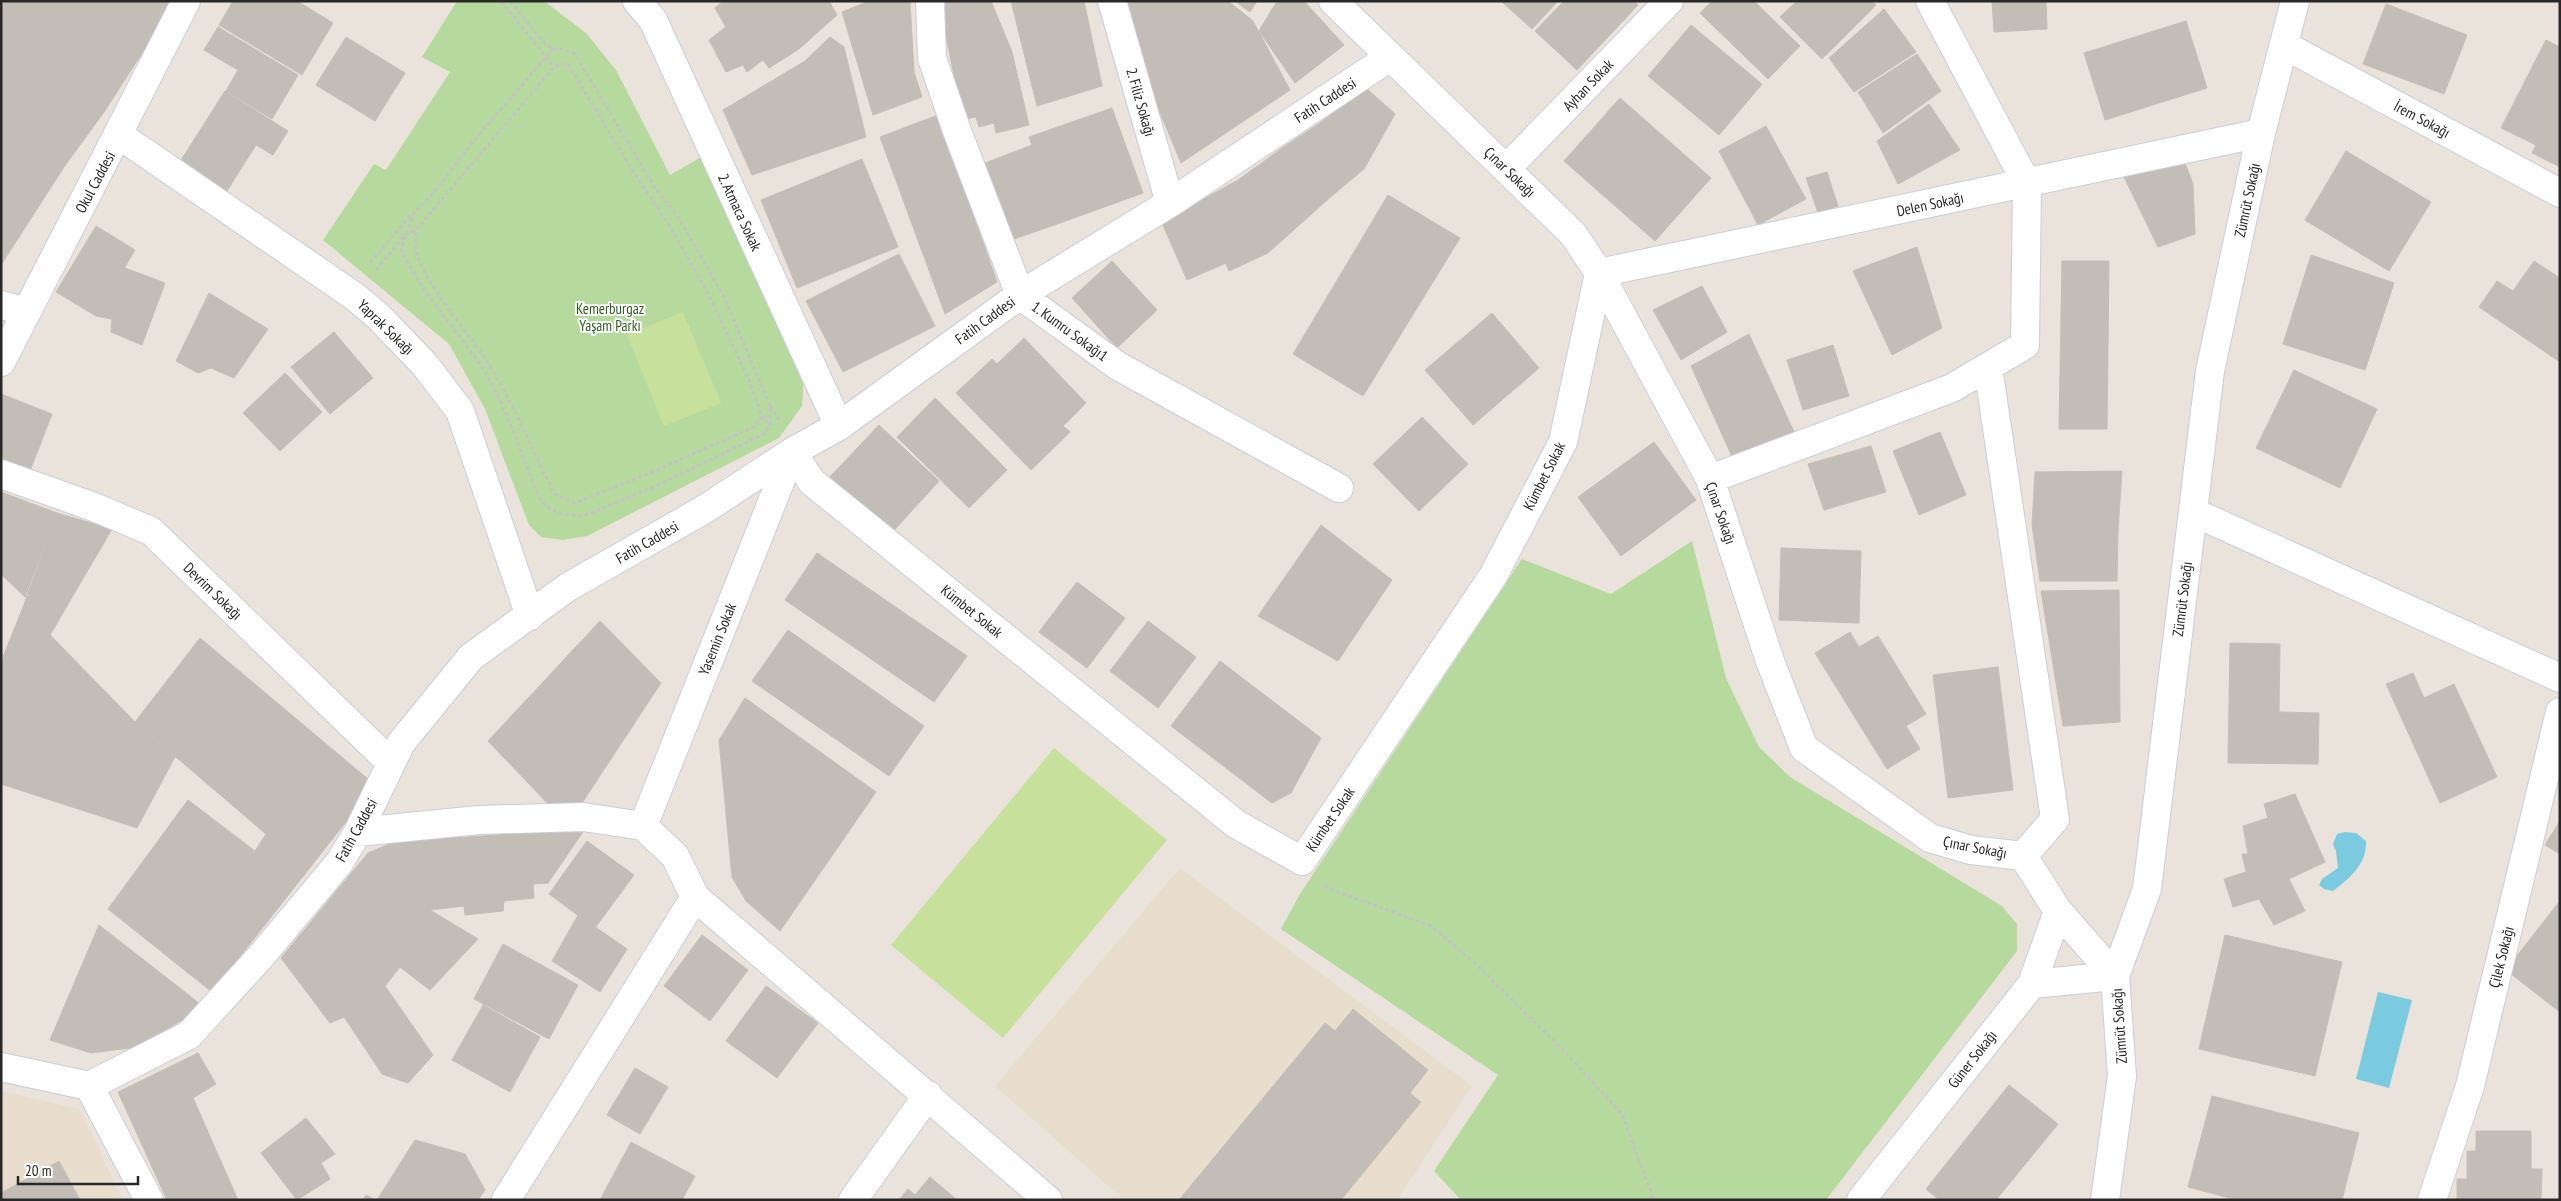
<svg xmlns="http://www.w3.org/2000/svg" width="2561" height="1201" font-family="'PT Sans Narrow',sans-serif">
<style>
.education{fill:#e9decd}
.green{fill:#b6da9e}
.pitch{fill:#c7e09b}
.water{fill:#7acbe0}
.building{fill:#c2bdb7;stroke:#c4beb6}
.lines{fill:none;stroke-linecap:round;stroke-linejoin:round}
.street-casing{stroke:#caced9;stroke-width:30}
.secondary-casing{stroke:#caced9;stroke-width:30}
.path{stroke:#c3c3c3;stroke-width:3;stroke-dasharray:4 2.5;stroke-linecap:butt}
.street{stroke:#fff;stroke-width:28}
.secondary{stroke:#fff;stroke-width:28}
.labels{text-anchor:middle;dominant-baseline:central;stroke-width:4;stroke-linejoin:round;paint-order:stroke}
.street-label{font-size:15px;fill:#282828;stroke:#fff}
.park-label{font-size:15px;fill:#315d21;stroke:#fff}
</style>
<rect width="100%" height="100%" fill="#e9e3dc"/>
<path class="education" d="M1180,868L1472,1086L1397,1200H1124L995,1086Z
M1,1091L79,1109L123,1200H1Z"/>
<path class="green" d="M457,1H544L586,33L616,70L670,175L705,155L804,375L802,406L779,438L587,536L563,540L541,537L529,525L485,409L449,344L323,240L374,164L386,170L450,72L422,57Z
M1692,541L1726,678L1759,747L1790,777L2002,906L2017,924V951L1826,1200H1461L1434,1171L1498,1075L1281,929L1300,894L1522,559L1611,594Z"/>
<path class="pitch" d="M683,312L721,403L664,426L627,335Z
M1054,748L1167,840L1003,1038L891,945Z"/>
<path class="water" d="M2345,832L2356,833L2366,841C2367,864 2350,878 2333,891L2324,889L2319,885L2322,879L2338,868L2336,851L2333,844L2337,834Z
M2378,992L2412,1000L2389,1088L2356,1079Z"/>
<path class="building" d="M1,1H42L54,58L1,88Z
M42,1H176L104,112L54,58Z
M233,1H297L333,23L302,75L219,25Z
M723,1H829L837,15L799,49L769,68L763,60L747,72L743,65L726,72L709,40L726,27L715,8Z
M869,1H910L914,72L922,97L873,115L842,12Z
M939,1H991L1012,52L952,66Z
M1011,1H1084L1102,86L1037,106Z
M1120,1H1228L1253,21L1145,76Z
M1235,1H1257L1250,12Z
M1277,1H1304L1344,45L1295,83L1259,31Z
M1501,1H1558L1532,29Z
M1564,1H1634L1638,5L1577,70L1535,31Z
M1712,1H1754L1800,46L1768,79L1700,13Z
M1797,1H1872L1876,5L1822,59L1780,17Z
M1992,1H2046L2047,29L1994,32Z
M2386,4L2467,35L2444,94L2363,64Z
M1884,9L1916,52L1854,92L1829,58Z
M1253,21L1290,90L1181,163L1145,76Z
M2186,21L2207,88L2105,120L2084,53Z
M1691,25L1762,84L1719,135L1648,76Z
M218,27L298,75L272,119L226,91L238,70L204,50Z
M346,37L405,73L375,121L316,85Z
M830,37L844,47L866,137L752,175L723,110L805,61Z
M2546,40L2560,47V167L2532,153L2536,145L2501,128Z
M1012,52L1029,125L996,133L994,123L979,127L976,117L964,119L952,66Z
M1917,54L1941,91L1883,133L1858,92Z
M54,58L104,112L64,167L1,99V88Z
M1366,88L1395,114L1364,169L1320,123Z
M225,91L288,131L273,155L256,145L225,194L178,165Z
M1620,98L1711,178L1655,241L1564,161Z
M1,99L64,167L1,265Z
M1929,104L1960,150L1898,184L1877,141Z
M1112,108L1143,193L1060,223L1029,137Z
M938,115L997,282L945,314L880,137Z
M1320,123L1364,169L1334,194L1285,146Z
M1766,126L1806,199L1758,225L1719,151Z
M1032,145L1060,223L1008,241L980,165Z
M1285,146L1334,194L1268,253L1238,180Z
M2346,151L2431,202L2389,271L2305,220Z
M2183,158L2193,184L2195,234L2158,247L2123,175Z
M862,159L898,247L797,288L761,200Z
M1827,172L1838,206L1818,213L1806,178Z
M1238,180L1268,253L1229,271L1200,201Z
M1388,195L1460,238L1363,396L1293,354Z
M1200,201L1226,263L1187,280L1162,223Z
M96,226L135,250L96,316L56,292Z
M1917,247L1942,328L1892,355L1853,271Z
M899,254L935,326L843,372L806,301Z
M2311,255L2394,283L2365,370L2283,344Z
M1112,261L1157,310L1117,348L1072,298Z
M2062,261H2109L2107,429H2059Z
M2534,261L2560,278V362L2479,307L2497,281L2513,291Z
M125,268L165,283L142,345L111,332L112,319L96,316Z
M1702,286L1727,332L1681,360L1653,310Z
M209,293L268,329L234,378L211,368L198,373L176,361Z
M1492,313L1539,368L1473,425L1425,370Z
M334,332L373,378L330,414L291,367Z
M1749,334L1795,434L1735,463L1691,366Z
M1024,338L1086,403L1063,426L1070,432L1031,470L956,393L992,359L997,364Z
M1833,345L1849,396L1803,410L1787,360Z
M2294,370L2377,409L2340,488L2256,448Z
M285,373L322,412L280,451L243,413Z
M1,394L52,414L30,471L1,460Z
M935,398L1007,470L969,508L897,437Z
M1422,417L1468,464L1419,511L1373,464Z
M879,425L939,481L888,537L827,480Z
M1940,432L1966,495L1919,515L1893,451Z
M1654,442L1696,500L1621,556L1578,497Z
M1871,446L1886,492L1824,510L1808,464Z
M2122,471L2118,530L2032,525L2035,472Z
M1,492L57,513L25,597L1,574Z
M57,513L112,529L50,635L23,607Z
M1321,525L1392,580L1338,661L1258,616Z
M2032,525L2118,530L2117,581H2040Z
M1781,548L1861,551L1859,623L1779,620Z
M817,553L967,656L934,702L785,600Z
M1077,582L1125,618L1087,668L1039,632Z
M2119,590L2120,722L2063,726L2041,591Z
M23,607L135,722L175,757L137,828L1,784V662Z
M600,621L661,683L582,803L552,808L488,741Z
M1148,621L1196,657L1158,708L1110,671Z
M788,630L924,726L889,776L752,681Z
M1850,632L1859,647L1878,636L1926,714L1906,726L1920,749L1887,769L1815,653Z
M200,638L375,785L212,992L108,909L188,800L255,851L266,834L135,722Z
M2230,643L2280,644L2279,712L2319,713L2318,764L2228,763Z
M1220,661L1321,738L1291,793L1272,803L1171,726Z
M1998,667L2013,790L1948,798L1933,675Z
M2413,673L2424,698L2454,684L2497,777L2440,803L2386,684Z
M745,698L876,792L780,931L746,901L732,877L719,740Z
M2295,794L2325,862L2289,879L2305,911L2274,925L2259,899L2233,907L2224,879L2246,872L2242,854H2248L2243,826L2268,818L2264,804Z
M2560,821V854L2545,845Z
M585,829L548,883L533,884L534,898L504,901L503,911L465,915L464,906L430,910L478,939L430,990L400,967L385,986L433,1055L408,1083L382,1074L344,1017L330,1023L281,958L368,853L394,842Z
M587,841L634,875L595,928L549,894Z
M2559,902H2560V1012L2506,970Z
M578,915L627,949L600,992L552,961Z
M99,925L204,1007L137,1047L91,1053L50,1040Z
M702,935L748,970L710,1021L664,986Z
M2225,935L2342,962L2315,1076L2199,1049Z
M503,944L578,985L549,1039L474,999Z
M766,986L818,1023L777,1078L726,1041Z
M483,1005L540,1037L510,1092L452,1060Z
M1353,1009L1428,1070L1410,1093L1421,1102L1341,1200H1179L1325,1023L1335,1031Z
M198,1053L216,1084L193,1098L238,1200H167L118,1092Z
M635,1068L668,1087L640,1134L607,1115Z
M2009,1085L2058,1124L1996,1200H1939L1926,1189Z
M2212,1096L2359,1133L2342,1200H2237L2188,1187Z
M306,1118L335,1154L321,1163L330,1179L297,1200L261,1153Z
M2476,1131H2531V1169H2542L2541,1200H2457V1179H2467V1151H2476Z
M415,1140L465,1154L485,1190L478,1200H377Z
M631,1142L695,1176L682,1200H600Z
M59,1161L80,1200H1V1193Z
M930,1177L957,1200H899L908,1189L915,1195Z
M366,1195L375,1200H363Z"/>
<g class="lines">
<g class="street-casing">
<path id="street" d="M637,1L653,20L839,426
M930,1L932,58L957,131L1020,295L1118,366L1339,488
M1112,1L1170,203
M1333,1L1573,234L1599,273L1710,479L1770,661L1804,748L1930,838L1971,850L2023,856L2058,911L2115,976
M2284,45L2560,193
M119,135L354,296L378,316L425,365L460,411L530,616
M1506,169L1669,1
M1,305L26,311
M1,362L186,1
M1988,367L2055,819L2023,856
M792,452L812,482L1236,824L1302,861L1493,576L1563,442L1599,273L2261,133
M1,474L94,507L151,531L391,763
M1710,479L1952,388L2025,345L2027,184L1930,1
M2193,512L2560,678
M643,826L792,452
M358,832L479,820L583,817L643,826L675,856L695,897L1048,1200
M2032,984L2058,911
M1,1067L89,1086L189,1035L262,955L339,863L358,832L401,743L471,657L568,587L705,509L792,452L839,426L1020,295L1170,203L1390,57
M89,1086L149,1200
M506,1200L695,897
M853,1200L928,1095
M1861,1200L2032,984L2115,976
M2432,1200L2470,1086L2560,712"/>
</g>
<g class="secondary-casing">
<path id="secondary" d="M2105,1200L2122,1076L2115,976L2147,889L2210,371L2261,133L2295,1"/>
</g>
<path class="path" d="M501,1L554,67
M510,1L541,39L553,49
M553,49H563L575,54L655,188L677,215L724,297L770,405V425L764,434L656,486L583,516L559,513L546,506L540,499C520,453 506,402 477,360C451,323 420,291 401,249L414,213L435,191L477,137Z
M561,64H568L632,170L669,225L705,288L747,375L762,416L754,427L650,473L575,503L555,494C533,453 516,408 491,368C469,332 438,301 420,263C415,251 414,243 416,230L554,67Z
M370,263L411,215
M376,270L406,234L416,230
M770,406L779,420
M762,416L770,425
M1325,885L1330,889L1431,926L1475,963L1568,1055L1622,1114L1654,1200"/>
<use href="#street" class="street"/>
<use href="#secondary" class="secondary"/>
</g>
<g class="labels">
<g class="street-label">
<text transform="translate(1588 85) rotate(-46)">Ayhan Sokak</text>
<text transform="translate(1325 100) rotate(-33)">Fatih Caddesi</text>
<text transform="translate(1141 102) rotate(74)">2. Filiz Sokağı</text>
<text transform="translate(2422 119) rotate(28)">İrem Sokağı</text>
<text transform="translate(1510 172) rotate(44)">Çınar Sokağı</text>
<text transform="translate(95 182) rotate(-62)">Okul Caddesi</text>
<text transform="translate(2247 200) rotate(-78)">Zümrüt Sokağı</text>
<text transform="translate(1930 204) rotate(-12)">Delen Sokağı</text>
<text transform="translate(740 212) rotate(65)">2. Atmaca Sokak</text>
<text transform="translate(985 320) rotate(-36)">Fatih Caddesi</text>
<text transform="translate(386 327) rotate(44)">Yaprak Sokağı</text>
<text transform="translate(1070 331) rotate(36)">1. Kumru Sokağı1</text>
<text transform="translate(1544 476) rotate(-63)">Kümbet Sokak</text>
<text transform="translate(1721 513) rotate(71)">Çınar Sokağı</text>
<text transform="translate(647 542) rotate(-30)">Fatih Caddesi</text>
<text transform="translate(213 591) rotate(44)">Devrim Sokağı</text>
<text transform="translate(2182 599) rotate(-83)">Zümrüt Sokağı</text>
<text transform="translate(972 611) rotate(39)">Kümbet Sokak</text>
<text transform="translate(717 639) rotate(-68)">Yasemin Sokak</text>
<text transform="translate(1330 819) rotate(-56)">Kümbet Sokak</text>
<text transform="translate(356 830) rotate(-61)">Fatih Caddesi</text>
<text transform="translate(1975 847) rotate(11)">Çınar Sokağı</text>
<text transform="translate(2501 957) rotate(-76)">Çilek Sokağı</text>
<text transform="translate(2119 1026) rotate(-94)">Zümrüt Sokağı</text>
<text transform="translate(1972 1059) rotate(-52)">Güner Sokağı</text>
</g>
<g class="park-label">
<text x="610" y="308">Kemerburgaz<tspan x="610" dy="17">Yaşam Parkı</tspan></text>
</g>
</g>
<rect width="2561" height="1201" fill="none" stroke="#282828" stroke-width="5"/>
<path d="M18 1176v8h120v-8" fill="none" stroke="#282828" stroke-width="2.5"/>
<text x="25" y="1176" font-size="15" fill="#282828" stroke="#ffffff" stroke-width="4" paint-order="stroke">20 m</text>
</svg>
